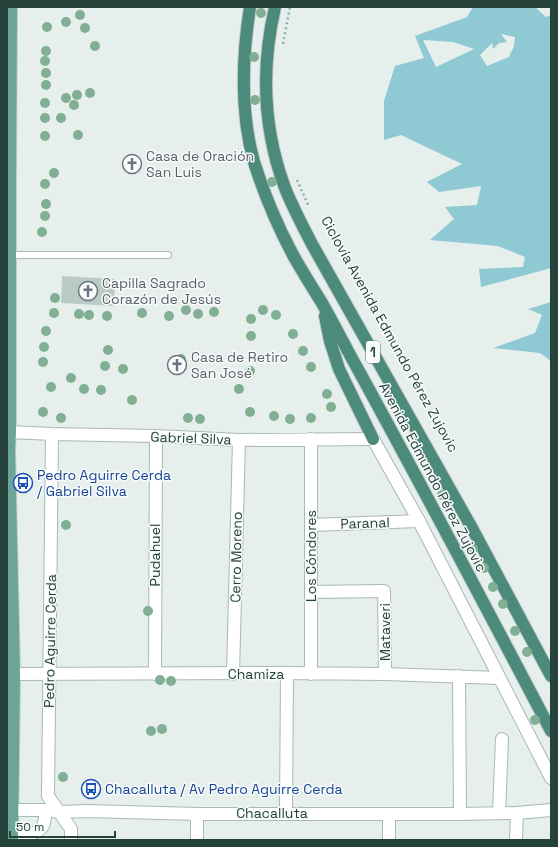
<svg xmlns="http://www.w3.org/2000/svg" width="558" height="847" font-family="'Space Grotesk',sans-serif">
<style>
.water{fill:#8ec9d4;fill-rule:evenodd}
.building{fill:#bbcac4}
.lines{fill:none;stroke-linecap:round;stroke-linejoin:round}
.service-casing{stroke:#a8b8b2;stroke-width:8}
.minor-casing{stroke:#a8b8b2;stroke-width:14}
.tertiary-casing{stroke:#a8b8b2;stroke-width:14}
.secondary-casing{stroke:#a4bbb3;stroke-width:14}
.primary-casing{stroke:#c2cac8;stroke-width:14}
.trunk-casing{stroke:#c2cac8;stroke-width:14}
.path{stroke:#86b3a5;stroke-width:2.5;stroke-dasharray:2 3;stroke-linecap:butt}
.service{stroke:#fff;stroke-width:6}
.minor{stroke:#fff;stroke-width:12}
.tertiary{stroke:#fff;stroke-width:12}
.secondary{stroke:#fff;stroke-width:12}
.primary{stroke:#6aa596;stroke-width:12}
.trunk{stroke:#4c8a7c;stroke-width:12}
.tree{fill:#80af93}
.labels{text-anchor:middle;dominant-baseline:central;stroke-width:3;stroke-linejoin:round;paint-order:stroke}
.shield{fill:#f7fbf9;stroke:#637a73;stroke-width:1}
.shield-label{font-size:13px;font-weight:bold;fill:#24423a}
.worship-label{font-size:14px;fill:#5b616d;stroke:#f7fbf9;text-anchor:start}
.street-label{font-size:14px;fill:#24423a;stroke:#f7fbf9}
.transit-label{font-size:14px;fill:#164399;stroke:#f7fbf9;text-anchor:start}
</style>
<rect width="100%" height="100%" fill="#e6efeb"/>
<path class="water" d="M473,7H535L546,17L551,15V268L481,287L479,269L523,267L525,257L498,246L430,240L454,219L445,207L477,205L481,186L439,192L427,182L462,164L401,135L384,140V101L395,66L424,58L415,36L467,17ZM501,34L515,37L514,46L509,57L487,66L480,55L492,43L493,49L499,43L507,42ZM423,40L453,42L474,49L436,67Z
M551,302V361L540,353L493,348L535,333L542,315L528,309Z"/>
<path class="building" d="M62,276L115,279L114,306L61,303Z"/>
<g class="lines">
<g class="service-casing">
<path id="service" d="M10,255H168"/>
</g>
<g class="minor-casing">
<path id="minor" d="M10,432L52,434L156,436L239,440L373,439
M52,434L48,796L71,829V840
M311,525L419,521
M311,592L384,591L385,674
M14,674L287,673L385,674L499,678
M155,674L156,436
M233,674L239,440
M311,674V439
M459,676L460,814
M286,813L287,673
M499,813L502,739
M389,814V840
M197,840V814
M516,840L517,813"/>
</g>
<g class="tertiary-casing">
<path id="tertiary" d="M373,439L419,521L551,778"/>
</g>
<g class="secondary-casing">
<path id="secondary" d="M7,810H46L60,812L87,811L197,814H460L517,813L551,810
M7,835C19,836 35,837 43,826C45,822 45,815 46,810"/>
</g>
<g class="primary-casing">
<path id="primary" d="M11,7L10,179V432L9,450L14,674L12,840"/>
</g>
<g class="trunk-casing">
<path id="trunk" d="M250,7C242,58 240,112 254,162C264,194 277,225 293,255C302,271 312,287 322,303C335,326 347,350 360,373C425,492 488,611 551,731
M275,7C261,68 263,129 285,188C293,208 303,227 313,246L473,530L551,676
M325,316L330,341L339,369L373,439"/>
</g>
<path class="path" d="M283,44L290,7
M297,180L309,207"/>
<use href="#service" class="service"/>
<use href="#minor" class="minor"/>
<use href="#tertiary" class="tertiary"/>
<use href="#secondary" class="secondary"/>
<use href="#primary" class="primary"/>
<use href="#trunk" class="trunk"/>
</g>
<g class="tree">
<circle cx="261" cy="13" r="5"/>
<circle cx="80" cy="15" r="5"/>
<circle cx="66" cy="22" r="5"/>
<circle cx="47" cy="27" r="5"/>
<circle cx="85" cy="28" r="5"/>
<circle cx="95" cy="46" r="5"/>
<circle cx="46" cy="51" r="5"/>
<circle cx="254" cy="57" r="5"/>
<circle cx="45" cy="61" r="5"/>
<circle cx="46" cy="73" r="5"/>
<circle cx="46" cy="85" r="5"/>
<circle cx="90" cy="93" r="5"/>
<circle cx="77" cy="95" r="5"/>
<circle cx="66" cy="98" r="5"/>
<circle cx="255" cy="100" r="5"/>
<circle cx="45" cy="103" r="5"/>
<circle cx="74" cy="105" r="5"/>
<circle cx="45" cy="118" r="5"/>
<circle cx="61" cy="118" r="5"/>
<circle cx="78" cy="135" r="5"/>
<circle cx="45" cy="136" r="5"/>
<circle cx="54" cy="173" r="5"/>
<circle cx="272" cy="182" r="5"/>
<circle cx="45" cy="184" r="5"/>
<circle cx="46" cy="204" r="5"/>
<circle cx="45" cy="216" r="5"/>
<circle cx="42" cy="232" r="5"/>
<circle cx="55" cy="298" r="5"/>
<circle cx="186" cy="310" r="5"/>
<circle cx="263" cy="310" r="5"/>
<circle cx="214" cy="312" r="5"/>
<circle cx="54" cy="313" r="5"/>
<circle cx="142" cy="313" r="5"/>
<circle cx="79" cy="314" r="5"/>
<circle cx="198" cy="314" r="5"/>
<circle cx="89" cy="315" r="5"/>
<circle cx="276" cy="315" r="5"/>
<circle cx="107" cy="316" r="5"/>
<circle cx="169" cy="316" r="5"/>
<circle cx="251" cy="319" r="5"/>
<circle cx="46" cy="331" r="5"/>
<circle cx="293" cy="334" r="5"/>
<circle cx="251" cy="336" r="5"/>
<circle cx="44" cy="347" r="5"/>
<circle cx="108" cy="350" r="5"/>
<circle cx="303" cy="351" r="5"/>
<circle cx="181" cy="359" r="5"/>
<circle cx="43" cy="362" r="5"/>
<circle cx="105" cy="366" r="5"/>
<circle cx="311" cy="367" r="5"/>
<circle cx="123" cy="369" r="5"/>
<circle cx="178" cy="369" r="5"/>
<circle cx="250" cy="371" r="5"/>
<circle cx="71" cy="378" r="5"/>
<circle cx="51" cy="387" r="5"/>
<circle cx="84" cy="389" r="5"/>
<circle cx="239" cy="389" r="5"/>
<circle cx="101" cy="390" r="5"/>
<circle cx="327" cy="394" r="5"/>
<circle cx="132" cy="400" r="5"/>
<circle cx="331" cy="407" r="5"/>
<circle cx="43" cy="412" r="5"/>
<circle cx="250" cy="412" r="5"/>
<circle cx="274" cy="416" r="5"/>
<circle cx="61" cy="418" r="5"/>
<circle cx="188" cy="418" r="5"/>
<circle cx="311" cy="418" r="5"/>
<circle cx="200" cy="419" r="5"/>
<circle cx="290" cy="419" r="5"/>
<circle cx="442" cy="495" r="5"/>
<circle cx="66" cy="525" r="5"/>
<circle cx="473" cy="549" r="5"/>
<circle cx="484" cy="568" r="5"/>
<circle cx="493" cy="587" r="5"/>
<circle cx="503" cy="604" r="5"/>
<circle cx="148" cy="611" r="5"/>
<circle cx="515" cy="631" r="5"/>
<circle cx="527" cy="652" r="5"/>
<circle cx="160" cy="680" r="5"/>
<circle cx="171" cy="681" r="5"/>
<circle cx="535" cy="720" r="5"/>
<circle cx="162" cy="729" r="5"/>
<circle cx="151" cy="731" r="5"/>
<circle cx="63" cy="777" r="5"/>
</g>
<defs>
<g id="church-ring" transform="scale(1)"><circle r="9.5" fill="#f7fbf9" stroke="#6b7280" stroke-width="1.5"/><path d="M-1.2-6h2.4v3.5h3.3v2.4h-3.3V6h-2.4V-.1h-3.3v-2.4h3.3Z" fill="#6b7280"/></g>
<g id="bus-ring" transform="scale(1)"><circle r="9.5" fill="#f7fbf9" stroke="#1a4fb4" stroke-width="1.5"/><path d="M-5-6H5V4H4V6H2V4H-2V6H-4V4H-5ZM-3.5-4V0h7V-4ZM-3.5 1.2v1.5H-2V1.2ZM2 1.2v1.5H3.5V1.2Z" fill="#1a4fb4"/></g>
</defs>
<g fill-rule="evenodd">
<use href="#church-ring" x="132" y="164"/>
<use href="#church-ring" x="88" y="291"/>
<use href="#church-ring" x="177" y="365"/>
<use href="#bus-ring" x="23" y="483"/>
<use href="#bus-ring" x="91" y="789"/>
</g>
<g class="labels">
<rect class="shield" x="366" y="341" width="14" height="22" rx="3"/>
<g class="shield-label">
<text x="373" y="352">1</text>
</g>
<g class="worship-label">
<text x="146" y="156">Casa de Oración<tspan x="146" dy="16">San Luis</tspan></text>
<text x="102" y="283">Capilla Sagrado<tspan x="102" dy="16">Corazón de Jesús</tspan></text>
<text x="191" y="357">Casa de Retiro<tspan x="191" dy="16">San José</tspan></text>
</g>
<g class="street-label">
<text transform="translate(390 334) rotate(61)">Ciclovía Avenida Edmundo Pérez Zujovic</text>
<text transform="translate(191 438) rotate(2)">Gabriel Silva</text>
<text transform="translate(433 477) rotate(62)">Avenida Edmundo Pérez Zujovic</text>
<text transform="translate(365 523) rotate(-2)">Paranal</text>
<text transform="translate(155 555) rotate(-90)">Pudahuel</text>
<text transform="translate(311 556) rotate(-90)">Los Cóndores</text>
<text transform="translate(236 557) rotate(-89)">Cerro Moreno</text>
<text transform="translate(385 632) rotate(-90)">Mataveri</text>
<text transform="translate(50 641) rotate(-89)">Pedro Aguirre Cerda</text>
<text x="256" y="674">Chamiza</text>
<text x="272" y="813">Chacalluta</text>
</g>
<g class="transit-label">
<text x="37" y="475">Pedro Aguirre Cerda<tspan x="37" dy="16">/ Gabriel Silva</tspan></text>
<text x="105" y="789">Chacalluta / Av Pedro Aguirre Cerda</text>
</g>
</g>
<rect width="558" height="847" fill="none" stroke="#24423a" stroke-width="16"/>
<path d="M10 831v6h105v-6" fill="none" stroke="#24423a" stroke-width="2"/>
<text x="16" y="831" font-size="12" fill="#24423a" stroke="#f7fbf9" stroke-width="3" paint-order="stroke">50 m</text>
</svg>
